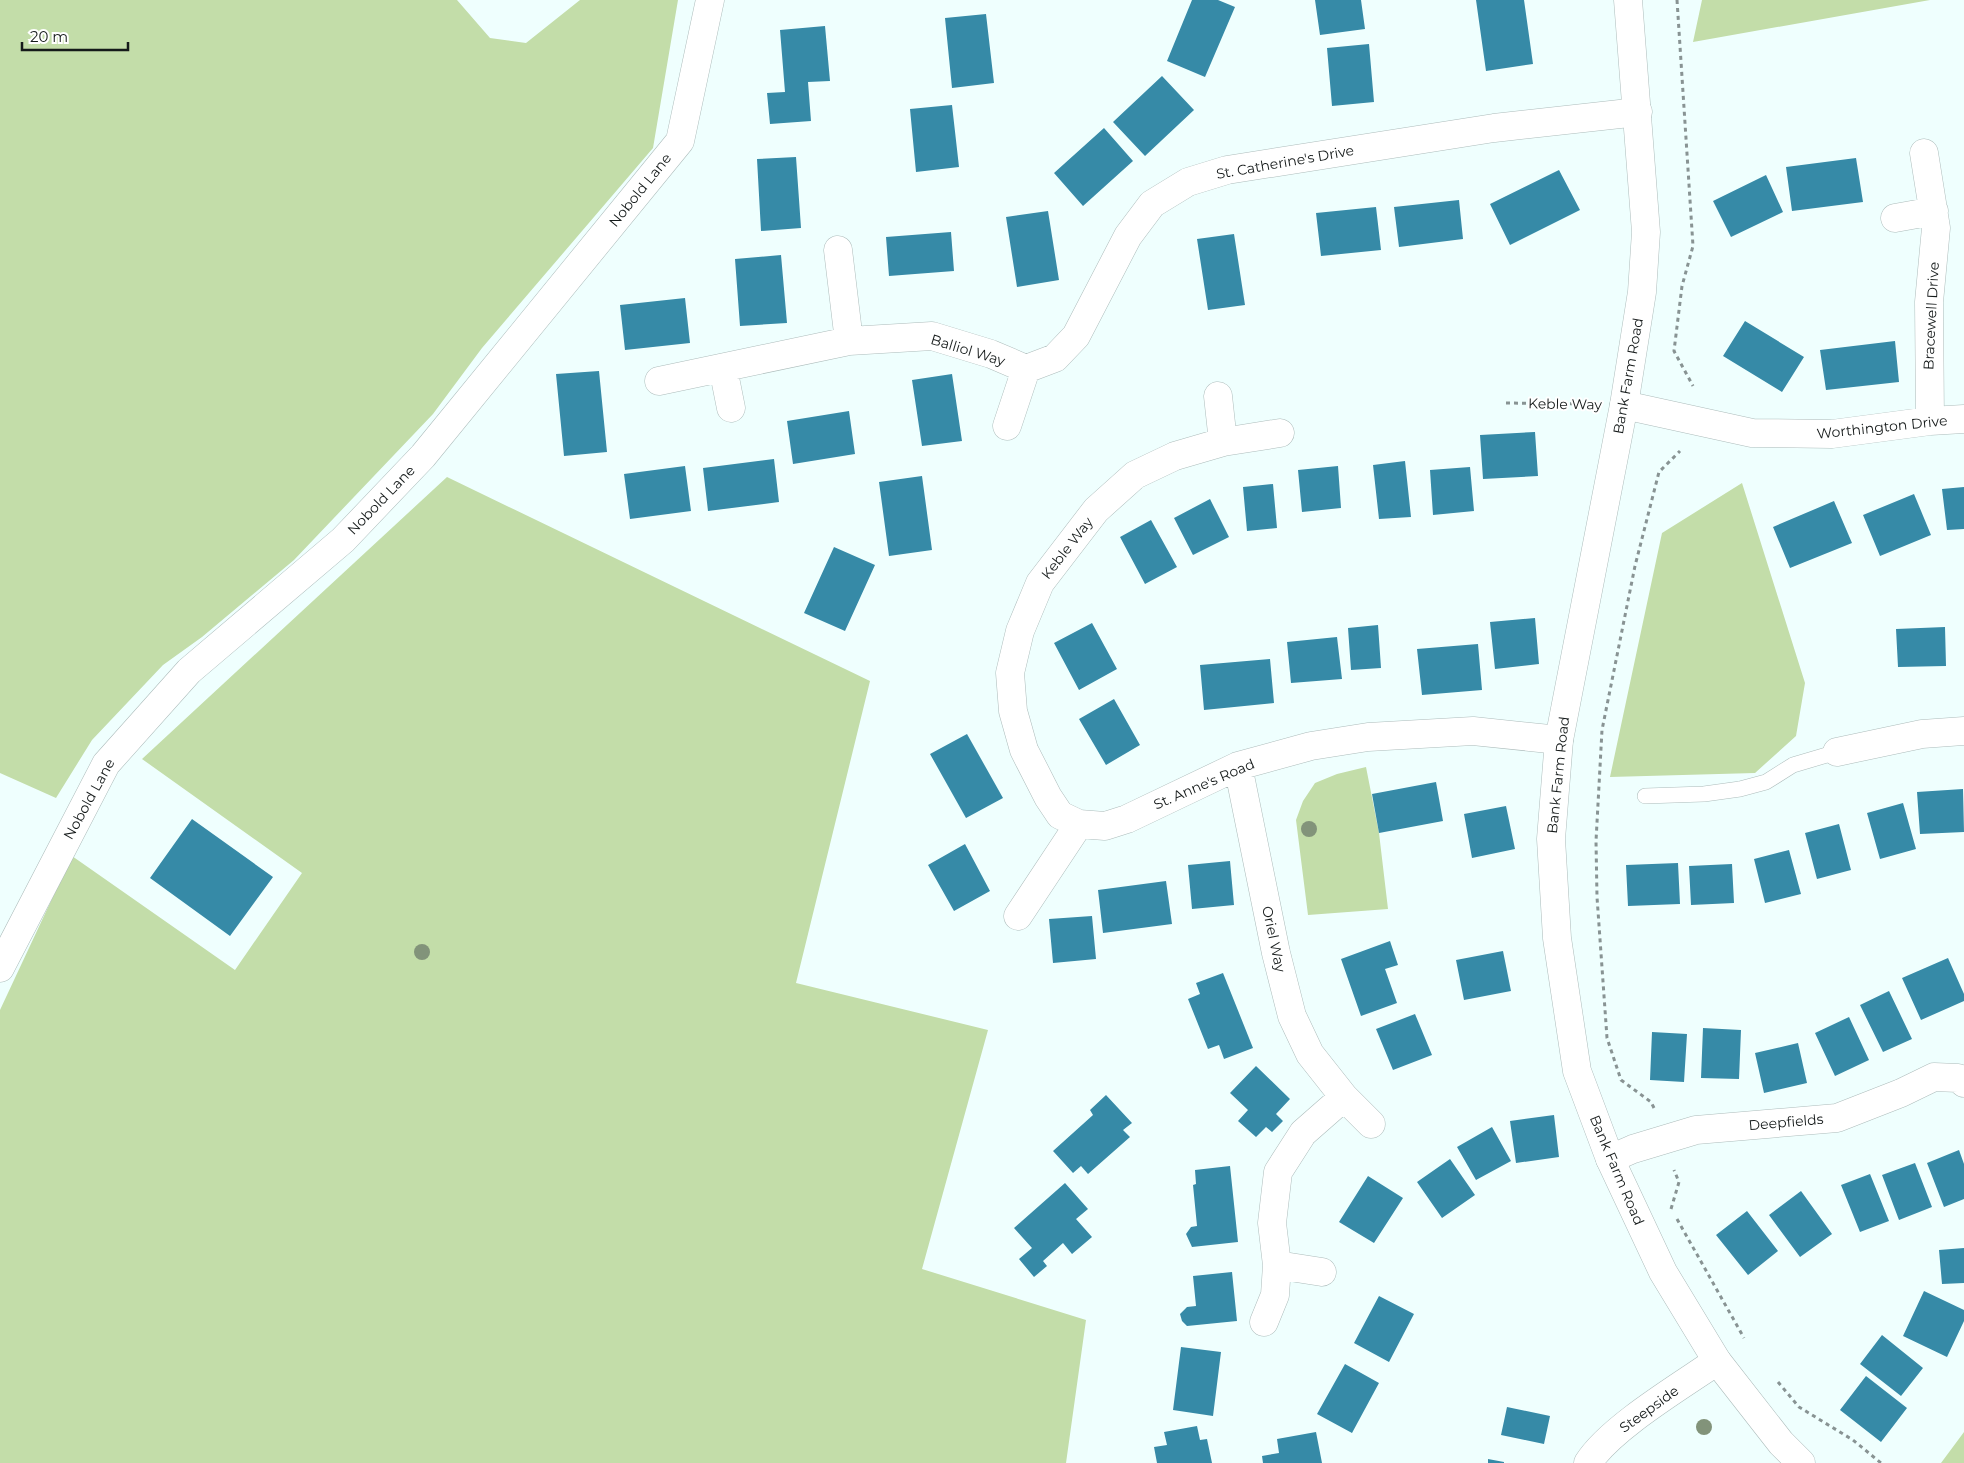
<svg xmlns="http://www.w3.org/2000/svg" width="1964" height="1463" font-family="Montserrat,sans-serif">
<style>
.green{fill:#c3dda9}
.building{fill:#368aa7}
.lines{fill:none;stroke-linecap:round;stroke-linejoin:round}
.lane-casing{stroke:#adbcbb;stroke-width:16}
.street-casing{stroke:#adbcbb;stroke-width:29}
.secondary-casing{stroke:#adbcbb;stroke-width:29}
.path{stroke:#889393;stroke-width:3;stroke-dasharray:4 4;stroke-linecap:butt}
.lane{stroke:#fff;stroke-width:15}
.street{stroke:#fff;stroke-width:28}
.secondary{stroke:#fff;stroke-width:28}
.tree{fill:#82937a}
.labels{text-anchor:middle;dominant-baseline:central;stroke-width:4;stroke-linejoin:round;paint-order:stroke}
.street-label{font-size:14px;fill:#151a1a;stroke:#fff}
</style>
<rect width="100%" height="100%" fill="#effffe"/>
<path class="green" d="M0,0H457L490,38L526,43L580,0H678L653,148L482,348L433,414L294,560L202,637L163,665L92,740L56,798L0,773Z
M1702,0H1930L1693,42Z
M447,477L870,681L796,983L988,1030L922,1269L1086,1320L1066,1463H0V1010L72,856L235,970L302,873L142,759Z
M1742,483L1805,683L1796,736L1755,773L1610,777L1662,533Z
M1366,767L1379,833L1388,909L1308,915L1296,820L1303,801L1315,783L1337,774Z
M1964,1432V1463H1941Z"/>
<path class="building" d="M1192,0H1218L1235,7L1205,77L1167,61Z
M1315,0H1361L1365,29L1320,35Z
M1476,0H1524L1533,64L1486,71Z
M986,14L994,83L952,88L945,18Z
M825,26L830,81L808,82L811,121L770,124L767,93L785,92L780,30Z
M1369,44L1374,102L1332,106L1327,48Z
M1162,76L1194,110L1145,156L1113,122Z
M952,105L959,167L916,172L910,109Z
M1104,128L1133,161L1083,206L1054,173Z
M796,157L801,228L761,231L757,159Z
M1856,158L1863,202L1792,211L1786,167Z
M1559,170L1580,210L1510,245L1490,204Z
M1766,175L1783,212L1731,237L1713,201Z
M1459,200L1463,239L1399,247L1394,207Z
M1376,207L1381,250L1321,256L1316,213Z
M1048,211L1059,280L1017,287L1006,217Z
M951,232L954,271L889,276L886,237Z
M1234,234L1245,305L1208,310L1197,239Z
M781,255L787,323L740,326L735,259Z
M685,298L690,343L625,350L620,305Z
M1745,321L1804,357L1782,392L1723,356Z
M1895,341L1899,382L1826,390L1820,350Z
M599,371L607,452L564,456L556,374Z
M952,374L962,441L922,446L912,380Z
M849,411L855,454L793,464L787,421Z
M1535,432L1538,476L1483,479L1480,435Z
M774,459L779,502L708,511L703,468Z
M1405,461L1411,517L1379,519L1373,465Z
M685,466L691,511L630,519L624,474Z
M1338,466L1341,508L1302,512L1298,470Z
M1470,467L1474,511L1433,515L1430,470Z
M922,476L932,550L889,556L879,482Z
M1273,484L1277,528L1247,531L1243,487Z
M1964,487V529L1947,530L1942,489Z
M1914,494L1931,535L1880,556L1863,515Z
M1210,499L1229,537L1193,555L1174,518Z
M1834,501L1852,543L1790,568L1773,527Z
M1151,520L1177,567L1145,584L1120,537Z
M834,547L875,565L845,631L804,613Z
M1535,618L1539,664L1495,669L1490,622Z
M1092,623L1117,669L1079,690L1054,643Z
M1378,625L1381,668L1351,670L1348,628Z
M1945,627L1946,666L1898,667L1896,629Z
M1337,637L1342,679L1291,683L1287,642Z
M1478,644L1482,690L1422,695L1417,649Z
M1270,659L1274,703L1204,710L1200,665Z
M1114,699L1140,745L1106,765L1079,719Z
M967,734L1003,798L966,818L930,754Z
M1436,782L1443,821L1379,833L1372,794Z
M1963,789L1964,832L1920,834L1917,792Z
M1903,803L1916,849L1880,859L1867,813Z
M1506,806L1515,849L1472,858L1464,814Z
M192,819L273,877L230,936L150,878Z
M1839,824L1851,870L1817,879L1805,833Z
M965,844L990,891L954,911L928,865Z
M1789,850L1801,894L1765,903L1754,859Z
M1230,861L1234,905L1192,909L1188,865Z
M1678,863L1680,904L1628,906L1626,865Z
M1732,864L1734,903L1691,905L1689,866Z
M1166,881L1172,924L1103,933L1098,890Z
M1092,916L1096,959L1053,963L1049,919Z
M1390,941L1398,965L1385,969L1397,1003L1361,1016L1341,959Z
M1503,951L1511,991L1464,1000L1456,960Z
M1948,958L1964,994V1001L1921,1020L1902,978Z
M1223,973L1253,1048L1224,1059L1219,1045L1208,1049L1188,999L1200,994L1196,983Z
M1889,991L1912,1039L1883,1052L1860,1005Z
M1415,1014L1432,1055L1393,1070L1376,1029Z
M1849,1017L1869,1060L1835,1076L1815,1033Z
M1703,1028L1741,1030L1739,1079L1701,1078Z
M1652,1032L1687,1034L1684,1082L1650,1080Z
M1798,1043L1807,1083L1764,1093L1755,1053Z
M1256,1066L1290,1099L1276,1114L1283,1121L1272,1132L1266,1127L1256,1137L1238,1121L1248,1110L1230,1093Z
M1106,1095L1132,1123L1123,1130L1130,1137L1088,1174L1081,1166L1073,1173L1053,1151L1093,1115L1090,1110Z
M1554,1115L1559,1157L1516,1163L1510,1121Z
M1492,1127L1511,1161L1476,1180L1457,1147Z
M1959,1150L1964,1164V1199L1944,1207L1927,1163Z
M1450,1159L1475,1195L1442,1218L1417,1182Z
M1915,1163L1932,1207L1899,1220L1882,1175Z
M1230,1166L1238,1242L1192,1247L1186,1234L1191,1227L1197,1226L1193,1185L1196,1184L1195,1170Z
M1870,1174L1889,1221L1860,1232L1841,1185Z
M1368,1176L1403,1198L1374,1243L1339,1222Z
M1065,1183L1088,1209L1076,1219L1092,1237L1072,1254L1063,1243L1043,1261L1047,1266L1034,1277L1019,1259L1032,1248L1014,1228Z
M1801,1191L1832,1234L1800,1257L1769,1215Z
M1747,1211L1778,1251L1748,1275L1716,1235Z
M1964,1248V1283L1942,1284L1939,1250Z
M1232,1272L1237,1321L1187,1326L1182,1321L1180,1314L1187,1307L1196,1306L1193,1276Z
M1924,1291L1964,1310V1321L1947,1357L1903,1336Z
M1379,1296L1414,1314L1389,1362L1354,1343Z
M1882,1335L1923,1368L1901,1396L1860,1364Z
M1181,1347L1221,1352L1213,1416L1173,1410Z
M1345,1364L1379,1383L1352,1433L1317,1414Z
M1866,1376L1907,1408L1881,1442L1840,1410Z
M1507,1407L1550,1416L1544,1444L1501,1435Z
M1197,1426L1200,1440L1207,1439L1212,1463H1157L1154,1447L1167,1445L1164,1432Z
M1316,1432L1322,1463H1263L1262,1456L1279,1453L1277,1439Z
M1488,1459L1504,1462V1463H1488Z"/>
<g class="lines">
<g class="lane-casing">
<path id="lane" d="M1645,796L1704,794L1740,789L1766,782L1793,765L1837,752"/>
</g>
<g class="street-casing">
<path id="street" d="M1924,153L1936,228L1929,302L1930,421
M1895,218L1934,211
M838,250L849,341
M723,368L731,408
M659,381L849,341L932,336L991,354L1026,369
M1218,396L1223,442
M1624,405L1752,433L1832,434L1930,421L1964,419
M1007,426L1026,369L1055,358L1076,336L1128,236L1152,204L1188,182L1227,170L1494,128L1638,112
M1837,752L1922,734L1964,731
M1238,766L1276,953L1292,1016L1310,1054L1344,1097L1371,1124
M1079,824L1060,815L1048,797L1024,750L1013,711L1010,673L1020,631L1040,583L1096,510L1135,475L1175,456L1223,442L1280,433
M1018,916L1079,824L1105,826L1127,819L1238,766L1311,746L1368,737L1473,731L1559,740
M0,968L106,764L189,671L343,540L423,456L680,141L710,0
M1610,1159L1633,1149L1696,1130L1837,1118L1901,1093L1934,1077L1958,1078L1964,1083
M1277,1265L1322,1272
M1264,1322L1275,1295L1277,1265L1272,1223L1278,1172L1303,1133L1344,1097
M1588,1463C1610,1428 1681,1386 1717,1361"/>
</g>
<g class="secondary-casing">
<path id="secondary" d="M1628,0L1646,232L1642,292L1624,405L1559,740L1551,839L1557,938L1577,1071L1610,1159L1663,1272L1717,1361L1781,1443L1801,1463"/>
</g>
<path class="path" d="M1677,0L1693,246L1682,286L1674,351L1693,386
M1506,403L1592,404
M1654,1108L1651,1102L1621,1080L1607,1038L1597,897L1596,841L1602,730L1635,566L1659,472L1680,451
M1671,1209L1679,1182L1674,1170
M1677,1219L1744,1338
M1778,1382L1799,1407L1853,1440L1881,1463"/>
<use href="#lane" class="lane"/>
<use href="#street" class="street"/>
<use href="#secondary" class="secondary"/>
</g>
<g class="tree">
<circle cx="1309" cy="829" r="8"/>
<circle cx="422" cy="952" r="8"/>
<circle cx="1704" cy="1427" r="8"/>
</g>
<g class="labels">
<g class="street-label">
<text transform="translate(1285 162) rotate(-10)">St. Catherine's Drive</text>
<text transform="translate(640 190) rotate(-51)">Nobold Lane</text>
<text transform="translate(1931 316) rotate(-87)">Bracewell Drive</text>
<text transform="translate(968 350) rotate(17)">Balliol Way</text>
<text transform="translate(1628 376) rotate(-80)">Bank Farm Road</text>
<text transform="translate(1565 404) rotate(1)">Keble Way</text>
<text transform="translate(1882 427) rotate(-6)">Worthington Drive</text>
<text transform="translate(381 500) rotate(-46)">Nobold Lane</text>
<text transform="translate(1067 548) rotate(-52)">Keble Way</text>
<text transform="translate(1558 775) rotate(-84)">Bank Farm Road</text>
<text transform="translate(1204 784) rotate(-23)">St. Anne's Road</text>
<text transform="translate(89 799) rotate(-61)">Nobold Lane</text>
<text transform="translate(1274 939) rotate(78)">Oriel Way</text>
<text transform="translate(1786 1122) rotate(-5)">Deepfields</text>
<text transform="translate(1617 1170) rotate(67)">Bank Farm Road</text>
<text transform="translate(1649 1409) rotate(-36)">Steepside</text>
</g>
</g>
<path d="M22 42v8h106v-8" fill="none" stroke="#151a1a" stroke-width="2.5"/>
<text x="30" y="42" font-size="15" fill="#151a1a" stroke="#ffffff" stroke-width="4" paint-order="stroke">20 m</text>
</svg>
